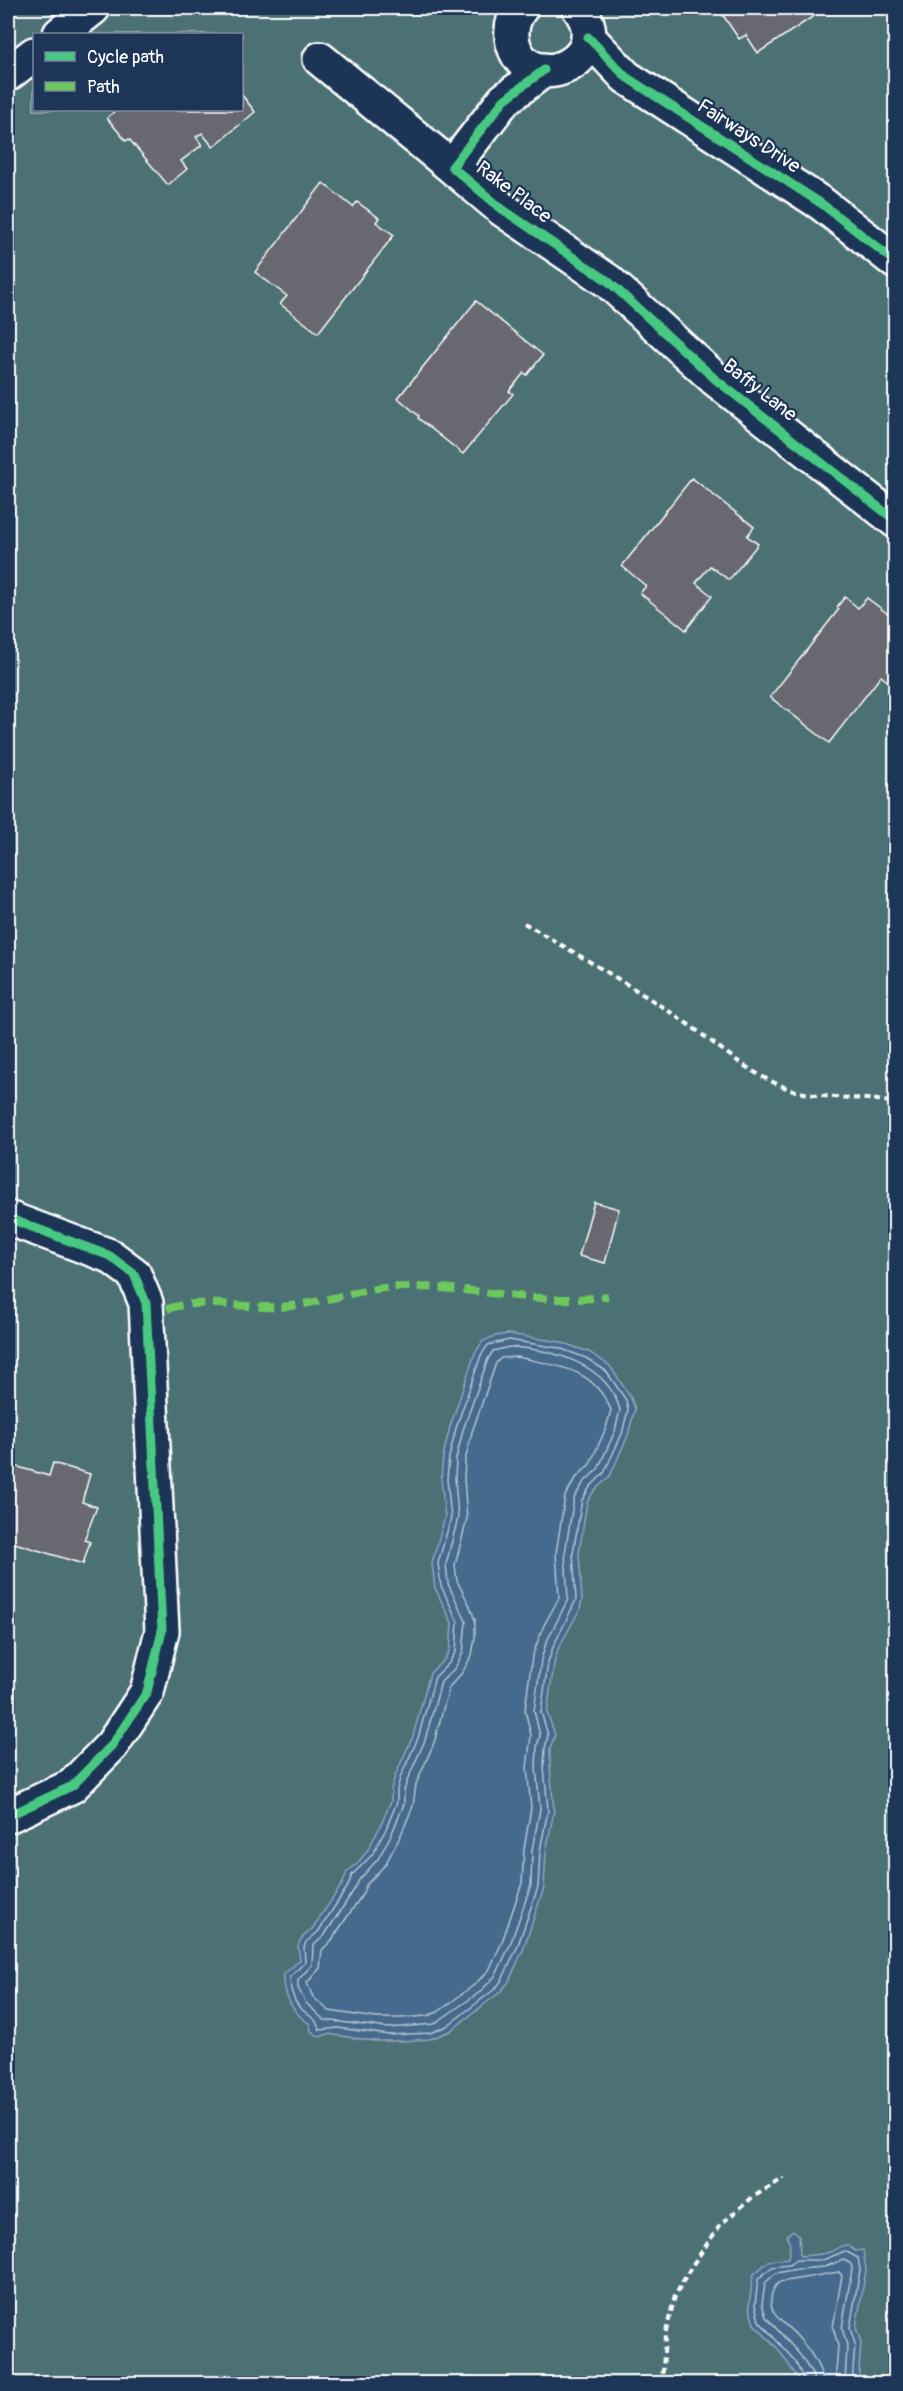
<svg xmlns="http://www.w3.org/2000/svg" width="903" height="2391" font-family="Pangolin,sans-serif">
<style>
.green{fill:#4c7174;stroke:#a6b8ba;stroke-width:1.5;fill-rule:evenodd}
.water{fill:#456b8d;stroke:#8fa6bb;stroke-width:1.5}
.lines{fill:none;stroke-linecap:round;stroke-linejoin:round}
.shore{stroke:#b5c4d1;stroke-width:1.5}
.building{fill:#676871;stroke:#fff;stroke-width:1.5}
.minor-casing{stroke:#fff;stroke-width:38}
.path{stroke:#fff;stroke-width:4;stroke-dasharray:6 4.5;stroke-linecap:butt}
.minor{stroke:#1d3557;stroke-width:33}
.quiet{stroke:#6dc95d;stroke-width:8;stroke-dasharray:15 8;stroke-linecap:butt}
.cycleway-casing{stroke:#1d3557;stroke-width:13}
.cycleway{stroke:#46c982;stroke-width:9}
.labels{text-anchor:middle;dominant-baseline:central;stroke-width:4.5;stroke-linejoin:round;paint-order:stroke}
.street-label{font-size:20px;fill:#fff;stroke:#1d3557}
</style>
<rect width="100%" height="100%" fill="#2c3f5c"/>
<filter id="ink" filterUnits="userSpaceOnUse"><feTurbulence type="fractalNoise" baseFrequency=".0167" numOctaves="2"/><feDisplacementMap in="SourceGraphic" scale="12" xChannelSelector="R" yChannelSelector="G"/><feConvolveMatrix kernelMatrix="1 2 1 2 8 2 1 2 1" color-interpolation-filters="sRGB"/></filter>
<g filter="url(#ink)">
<path class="green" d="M8,8H895V2383H8ZM34,34H242V110H34Z"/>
<path class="water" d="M508,1334L560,1342L589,1352L610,1366L631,1398L635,1409L628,1435L610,1476L594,1491L587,1502L579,1553L582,1600L580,1609L558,1649L554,1664L547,1712L555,1735L550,1749V1767L554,1811L546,1851L544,1888L523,1950L508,1983L499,1993L450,2031L430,2039L404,2041H374L328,2034L320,2037L311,2031L310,2024C292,2013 283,1995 284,1974L300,1960L298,1946L301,1939L312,1929L343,1883L347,1872L357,1864L367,1851L380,1827L391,1801V1789L395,1776L413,1736L430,1673L444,1660L450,1650L452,1623L435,1588L432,1563L445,1517L441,1479L443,1456L450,1427L475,1353L483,1341L495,1336Z
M793,2230L799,2235L800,2256C811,2255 823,2255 833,2251C839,2248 840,2245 847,2245L855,2251L863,2250L866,2270L856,2328L861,2343L858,2383H801L779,2350L754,2324L749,2306L753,2275L769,2261L788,2259L790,2245L787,2235Z"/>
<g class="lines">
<path class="shore" d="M509,1340L559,1348L586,1358L606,1371L626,1400L628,1410L622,1434L604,1473L590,1487L582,1500L573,1553L576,1600L553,1647L548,1663L541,1712L548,1735L545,1748L544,1767L548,1810L540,1851L538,1887L517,1948L502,1980L495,1989L447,2026L430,2033L389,2035L338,2028L320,2030L315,2020L300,2008L295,2001L291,1990L290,1977L305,1962L304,1947L306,1942L318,1932L348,1886L352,1875L372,1855L386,1829L397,1802V1790L400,1778L418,1738L435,1677L449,1663L456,1651L458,1622L441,1586L438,1563L451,1518L447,1479L449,1457L456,1428L481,1355L488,1345Z
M509,1347C551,1349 608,1363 620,1410L615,1431L598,1469L584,1482L574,1498L565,1553L568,1599L546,1643L541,1660L534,1711L540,1735L537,1747L536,1767L540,1809L532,1850L531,1885L510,1945L496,1975L480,1992L434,2024L389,2028L324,2020L306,2003L298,1988V1980L312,1965L313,1946L324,1936L354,1890L359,1880L378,1859L392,1833L404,1804V1791L407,1781L425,1740L441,1682L455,1668L463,1653L466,1621L448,1584L446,1564L458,1518L455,1478L456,1459L463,1430L488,1359L493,1351Z
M518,1357C558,1367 592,1366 611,1410L606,1428L590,1464L576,1478L565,1496L556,1553L559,1598L544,1625L532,1657L525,1710L531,1735L527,1768L531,1808L524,1849L522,1883L502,1942L489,1970L474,1985L438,2012L427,2016L402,2018H376L329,2011L313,1997L307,1983L320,1968L322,1950L331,1941L362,1895L366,1885L385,1865L400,1837L413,1806L416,1784L434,1743L449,1687L462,1673L472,1655L475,1638V1620L469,1604L457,1581L455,1565L467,1519L464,1478L465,1461L472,1432L496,1363L501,1358Z
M806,2384L795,2361L759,2321L755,2305L758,2279L772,2267L789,2265L796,2260H823L845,2251L858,2258L860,2270L850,2328L855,2344L852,2384
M814,2384L813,2376L801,2356L766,2317L762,2304L765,2283L776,2273L798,2269L824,2267L844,2260L851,2264L852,2269L842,2328L847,2345L845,2384
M823,2384C822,2366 807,2347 796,2335C789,2327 778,2321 773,2311C769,2301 771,2288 780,2282L839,2272L842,2276L833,2327L838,2346L835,2384"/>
</g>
<path class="building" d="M718,8H826L758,53L746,35L739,39Z
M242,95L255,112L213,147L202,133L196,137L202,145L181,161L187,169L168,185L129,139L126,141L107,118L116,110H242Z
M323,183L353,207L357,202L379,218L376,222L394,235L318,333L280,304L287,296L255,272Z
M476,301L543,355L527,375L524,373L509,391L513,394L463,454L418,418L419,416L398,398Z
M692,478L754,527L747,536L758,544L729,580L710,566L696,583L712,596L686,630L640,593L646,586L622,566Z
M845,597L858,608L867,598L896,620V628L892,633L896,636V676L890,683L881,676L829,743L770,697L839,609L837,607Z
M594,1202L619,1209L605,1263L579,1256Z
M53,1463L90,1474L82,1502L97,1507L84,1540L90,1542L83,1564L8,1541V1464L49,1476Z"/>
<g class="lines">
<g class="minor-casing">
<path id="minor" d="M521,8C513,18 510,30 513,43C527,99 618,61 579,8
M60,34L93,8
M588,37L626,77L822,204L896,262
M320,59L452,167
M544,70L504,100L452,167L502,209L608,281L715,379L896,521
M8,74L34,54
M8,1218L110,1256L134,1274L146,1303L162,1631L147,1692L112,1745L72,1786L8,1816"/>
</g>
<path class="path" d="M524,923C575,953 627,983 676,1016C716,1042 749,1077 796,1091C828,1100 863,1096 896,1103
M660,2384L663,2371L665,2335L675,2296L691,2267L721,2224L753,2197L784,2178"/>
<use href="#minor" class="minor"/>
<path class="quiet" d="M167,1309C203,1297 244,1309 281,1307C323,1304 361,1287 403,1287C472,1285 540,1307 608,1296"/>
<g class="cycleway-casing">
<path id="cycleway" d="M588,37L626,77L822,204L896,262
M544,70L504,100L452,167L502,209L608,281L715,379L896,521
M8,1218L110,1256L134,1274L146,1303L162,1631L147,1692L112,1745L72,1786L8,1816"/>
</g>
<use href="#cycleway" class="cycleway"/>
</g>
</g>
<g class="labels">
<g class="street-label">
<text transform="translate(749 136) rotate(33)">Fairways Drive</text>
<text transform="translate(514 192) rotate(37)">Rake Place</text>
<text transform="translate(760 390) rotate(38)">Baffy Lane</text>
</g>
</g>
<rect width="903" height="2391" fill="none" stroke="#1d3557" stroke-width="30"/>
<rect x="15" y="15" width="873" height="2361" fill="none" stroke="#fff" stroke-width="2" filter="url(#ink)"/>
<rect x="33" y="33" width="210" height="78" fill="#1d3557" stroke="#77869a" stroke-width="1.5"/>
<rect x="45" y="52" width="30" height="9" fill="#46c982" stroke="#77869a" stroke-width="1.5"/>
<text x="87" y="63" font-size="18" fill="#ffffff">Cycle path</text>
<rect x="45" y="82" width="30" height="9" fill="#6dc95d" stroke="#77869a" stroke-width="1.5"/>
<text x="87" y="93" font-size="18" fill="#ffffff">Path</text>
</svg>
